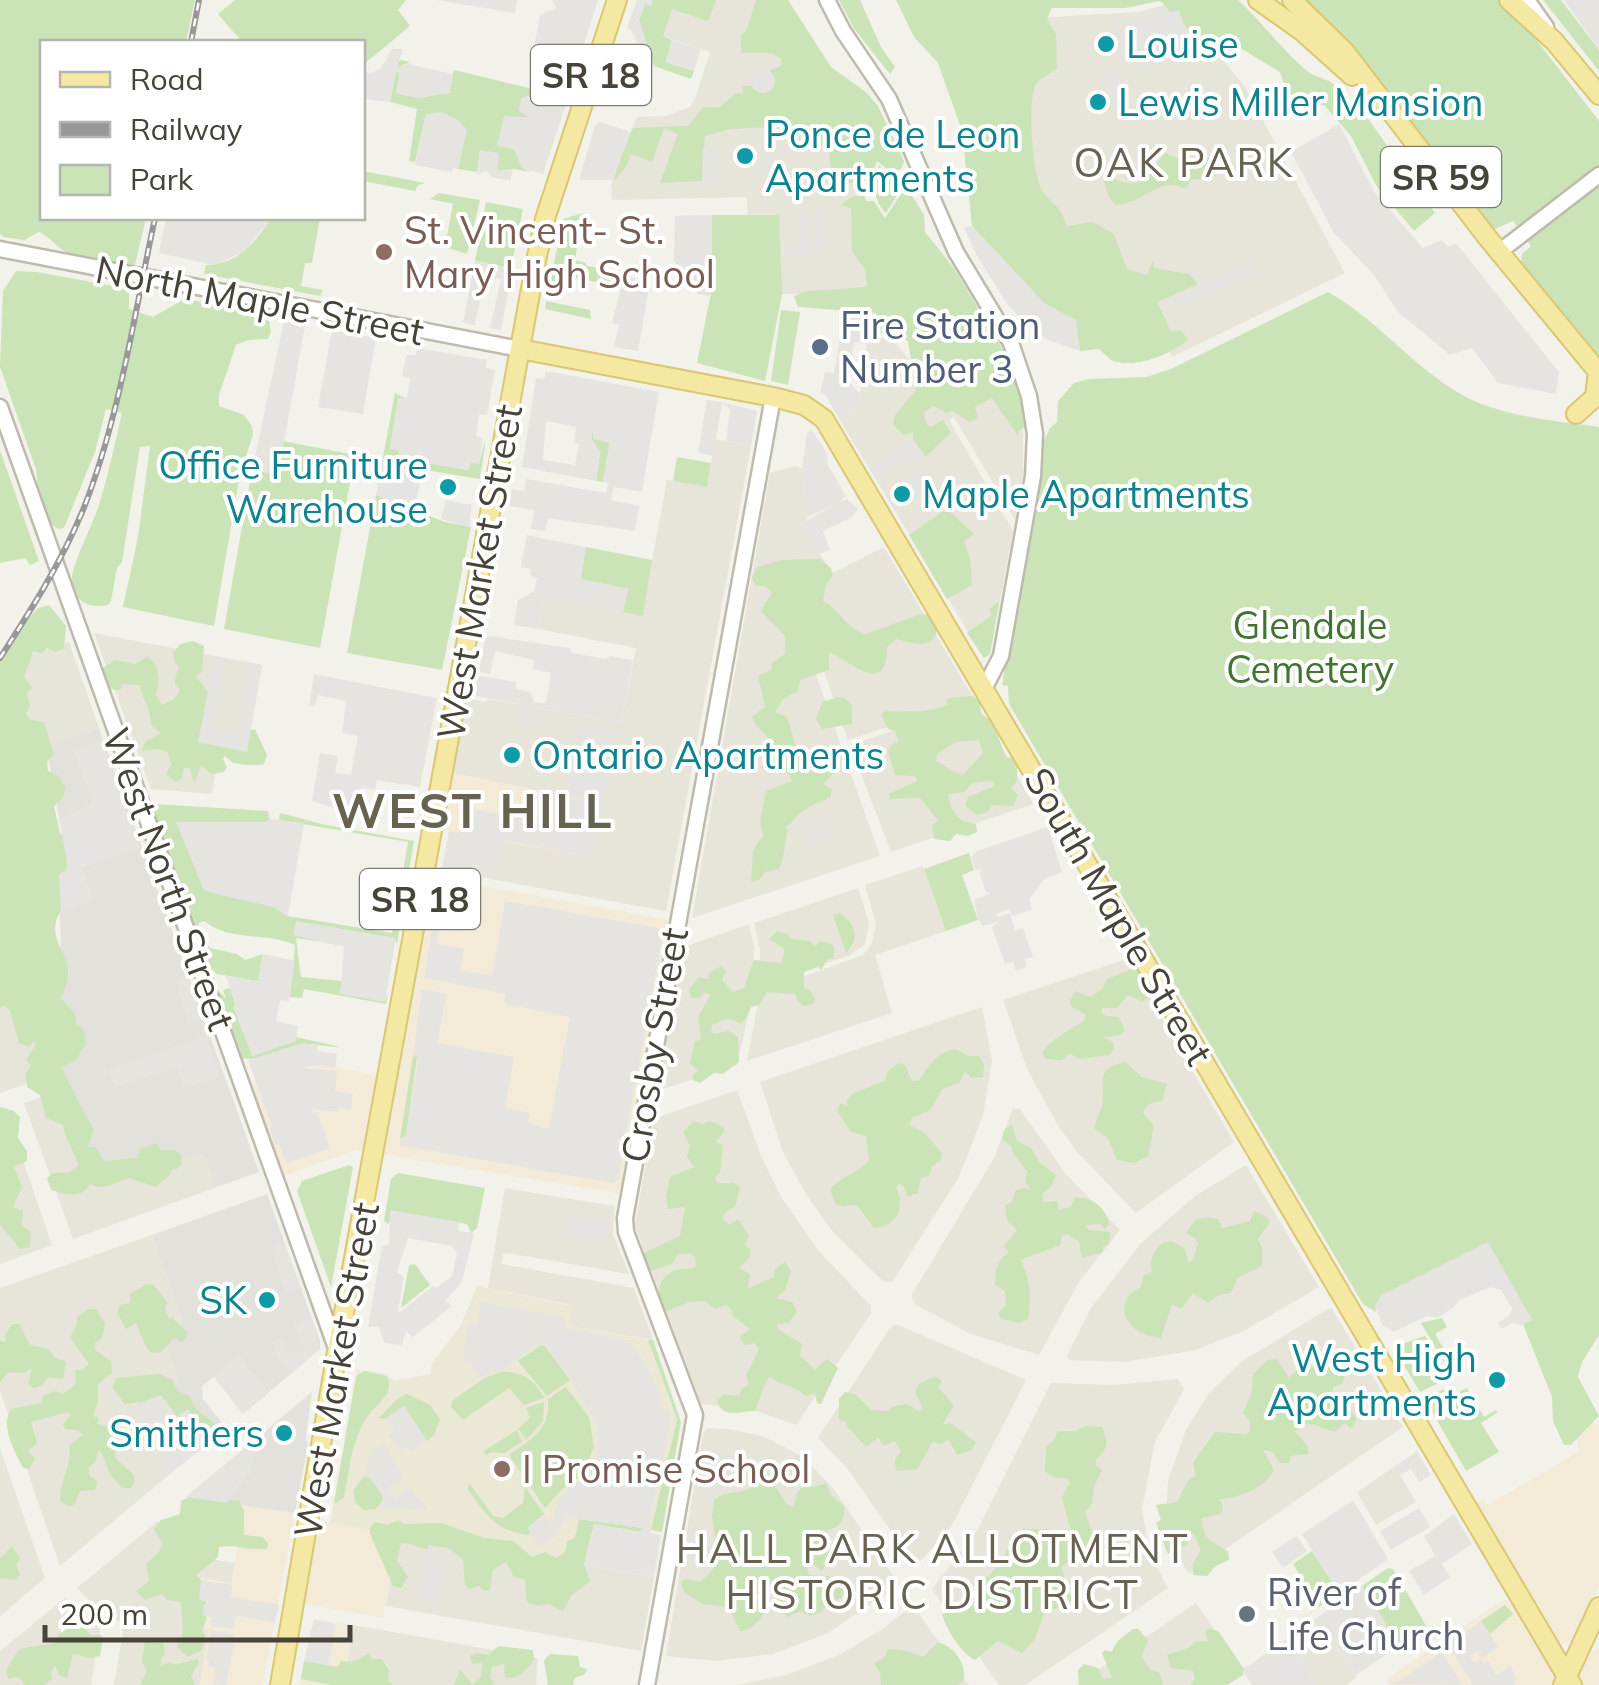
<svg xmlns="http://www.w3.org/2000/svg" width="1599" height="1685" font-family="Mulish,sans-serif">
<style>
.residential{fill:#e7e4d9}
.commercial{fill:#f3ebd8}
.industrial{fill:#e3e1db}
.education{fill:#ebe8d5}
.green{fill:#cae3b7;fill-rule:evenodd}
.parking{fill:#e5e4e1;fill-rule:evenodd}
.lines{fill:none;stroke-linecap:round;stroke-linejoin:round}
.minor-casing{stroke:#bebaad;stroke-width:19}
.major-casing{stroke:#d9c773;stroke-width:22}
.minor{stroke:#fff;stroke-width:14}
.major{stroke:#f5e8a2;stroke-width:18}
.rail-casing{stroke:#989898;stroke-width:6}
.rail{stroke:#fff;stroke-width:2.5;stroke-dasharray:8;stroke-linecap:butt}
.culture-dot{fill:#0f9aa8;stroke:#fff;stroke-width:4}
.education-dot{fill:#8d6e63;stroke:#fff;stroke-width:4}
.service-dot{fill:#5c6f8a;stroke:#fff;stroke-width:4}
.worship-dot{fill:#6b7280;stroke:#fff;stroke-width:4}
.labels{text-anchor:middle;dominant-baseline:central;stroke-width:8;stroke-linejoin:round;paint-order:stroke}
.shield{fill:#fff;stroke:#7e7b74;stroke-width:2.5}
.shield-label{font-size:35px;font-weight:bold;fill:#474339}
.culture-label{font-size:38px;fill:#0d838f;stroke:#fff;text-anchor:start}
.education-label{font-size:38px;fill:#785e54;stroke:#fff;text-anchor:start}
.street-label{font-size:38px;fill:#474339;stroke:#fff}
.service-label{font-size:38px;fill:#4e5e75;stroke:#fff;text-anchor:start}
.park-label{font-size:38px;fill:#427331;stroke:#fff}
.worship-label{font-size:38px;fill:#5b616d;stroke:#fff;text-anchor:start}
.neighbourhood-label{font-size:40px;letter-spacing:2.5px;fill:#686251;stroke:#fff}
.district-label{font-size:48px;font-weight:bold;letter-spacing:2.5px;fill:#686251;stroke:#fff}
</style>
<rect width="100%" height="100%" fill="#f3f2ea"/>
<path class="residential" d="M671,0H767L853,152L862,200L870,292L750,295L747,197L612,200L611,184L619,156L637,117L666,116L690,107L695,99L710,52L660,35Z
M1176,2L1245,87L1345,273L1172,357L1138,290L1025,196L1034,18L1138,12Z
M990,328L1023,421V473L1015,520L954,417L949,420L1013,531L990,654L984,658L841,422L859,401L868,335L894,341L930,385Z
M715,439L751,446L666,911L496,880L502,840L592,857L604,804L453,773L466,698L484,702L488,699L621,723L636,648L538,629L545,596L642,615L667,480L707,487Z
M794,466L802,468L807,520L799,525L833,573L884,547L974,699L848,740L818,655L810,658L880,856L692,918L770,473Z
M94,633L262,665L247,752L220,747L212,794L151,789Z
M69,642L99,728L0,762L29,655Z
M977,703L1033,804L891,852L850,745Z
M923,866L946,931L875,955L892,1013L747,1061L760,992L863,955L872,943L876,925L865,885Z
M858,888L869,923L865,945L848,956L760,985V950L754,923Z
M749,924L754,946V990L737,1065L660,1090L659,1086L684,947Z
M1127,959L1234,1142L1136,1213L1078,1153L1059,1127L1028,1071L1003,1000Z
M0,997L205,1152L217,1187L73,1239L24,1103L44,1096L38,1080L0,1093Z
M982,1007L992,1061L983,1116L958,1179L892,1282H884L833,1232L807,1196L783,1152L760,1082Z
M737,1090L760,1153L781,1197L818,1250L871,1306V1313L796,1425L751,1409L701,1404L635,1226L653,1119Z
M1013,1108L1020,1109L1065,1173L1120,1230L1079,1282L1039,1355L971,1334L916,1305L911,1296L994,1158Z
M7,1114L52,1245L0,1264V1117Z
M1246,1165L1319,1287L1242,1332L1192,1351L1123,1362L1069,1360L1067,1355L1091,1308L1141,1243L1195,1196Z
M505,1188L614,1206L613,1234L629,1274L507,1253L503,1254L501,1264L634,1288L653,1340L569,1326L571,1305L488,1288Z
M152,1235L183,1324L161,1332L179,1382L161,1395L134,1405L170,1474L60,1566L0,1391V1288Z
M1331,1307L1403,1427L1189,1574L1175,1551L1166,1518L1168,1480L1186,1430L1209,1393L1241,1362Z
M896,1324L1026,1380L951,1527L916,1566L846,1467L818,1438L889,1329Z
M1178,1379L1184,1389L1155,1442L1142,1509L1149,1552L1168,1588L1025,1685H999L932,1589L977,1531L1051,1383L1112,1385Z
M707,1428L728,1429L763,1436L803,1457L833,1488L896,1580V1587L828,1633L773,1654L716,1661L666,1656L703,1433Z
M0,1448L45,1578L0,1616Z
M1395,1466L1416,1502L1376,1525L1357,1492Z
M158,1521L186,1555L235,1563L232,1583L200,1578L209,1629L200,1685H114L123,1632L120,1622L92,1604L77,1588Z
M396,1535L568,1567L584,1565L654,1577L641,1651L386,1606Z
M65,1598L100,1628L91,1685H0V1651Z
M1196,1603L1237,1663L1205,1685H1076Z
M913,1605L969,1685H736L786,1675L839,1655L881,1630Z
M1316,1618L1357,1677L1347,1685H1316L1288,1638Z
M354,1625L538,1658L536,1685H350L346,1668Z"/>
<path class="commercial" d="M453,773L604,804L593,858L443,830Z
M424,875L664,919L676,925L628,1195L356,1150L276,1179L242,1084L320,1065L388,1077Z
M1594,1422L1599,1424V1585L1576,1638L1570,1643H1557L1475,1505L1483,1499L1488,1505L1578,1452V1439Z
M243,1505L295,1513L263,1685H200L209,1630L193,1626L200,1578L232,1583Z
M309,1519L396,1535L383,1618L294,1602Z
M1504,1599L1512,1605L1556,1679L1553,1685H1390L1386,1679Z
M314,1619L354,1625L346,1668L350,1685H299Z
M1599,1648V1685H1583L1580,1679L1581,1669L1593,1650Z"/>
<path class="industrial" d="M99,728L259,1172L217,1187L204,1153L96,1181L46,1051L62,1002L59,874L67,870V861L46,746Z
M267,1194L320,1341V1349L243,1414L214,1377L202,1386L203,1399L226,1428L170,1474L134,1405L161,1395L179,1382L161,1332L183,1324L152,1235Z
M312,1392L306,1437L308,1445L295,1513L186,1497Z"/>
<path class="education" d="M477,1286L572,1306L570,1326L648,1340L677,1419L651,1530L580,1519L568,1567L330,1523L357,1370L387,1374L394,1381L430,1374L432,1363L461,1325Z"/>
<path class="green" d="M0,0H195L186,42H42V218H146L135,265C117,269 81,261 64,251C55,245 50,237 39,232L24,240L3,237L0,234Z
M235,0H406L398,10L410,26L363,65L362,42H242L218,14Z
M653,0H716L708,21L672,9L663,36L672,40L666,62L694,71L691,79L654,66L640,32L639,20L645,3L651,5Z
M756,0H788L831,67L866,92L878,106L904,161L901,169L892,173L877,161L870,180L838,185L831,173L829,149L818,143L811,125L730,129L705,136L702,181L660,183L678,134L664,128L652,162L631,154L626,167L614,181L620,155L633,128L688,126L703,107L719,108L735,94L743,93V86H753L757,91L775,79L770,70L781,66V58L770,53H741V36L747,29Z
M839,0H860L881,47L895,67L890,74L855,30Z
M896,0H1238C1263,23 1280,48 1306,70C1316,79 1333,78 1340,91C1342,95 1341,103 1341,107L1353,105L1369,120L1435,213L1414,231L1377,187L1351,136L1324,105L1304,106L1287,92L1280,72L1232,43L1191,32L1160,1L1125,8H1052L1047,19L1056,34L1057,69C1052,73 1041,77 1037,83C1026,97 1033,170 1040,186C1049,205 1061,202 1066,226L1093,222L1114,234L1127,269L1147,275L1153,261L1154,268L1189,274L1198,284L1157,302L1171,332L1180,330L1188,339C1173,354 1133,370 1111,360C1110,359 1100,350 1099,349L1080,351L1075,320L1045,304L972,226L962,131L938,63L914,37Z
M1302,0H1501L1528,29L1599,121V358L1521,265L1522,254L1531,246L1513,221L1492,230Z
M1543,0H1561L1599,50V71Z
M401,60L410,62L401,66L396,93C415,100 430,94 449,93L454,70L541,91L529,97L535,119L497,145L515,149L522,168L531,172L513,169L496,171L480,151L477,172L458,169L466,130L426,114L415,162L409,161L417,109L390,102L398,62Z
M1166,153L1187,163L1204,157L1213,158L1218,172L1212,179H1192L1186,188C1181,187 1176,185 1170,185C1152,186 1139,204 1116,205L1109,197L1103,179C1116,176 1117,182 1128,183C1149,187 1153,163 1166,153Z
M879,165L901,189L886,213C872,200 873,181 879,165Z
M363,171L425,183L418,185L415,191L363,181Z
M903,191H909L924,215L925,232L953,267L1007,356L1021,402L1025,427L1019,430L1018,436L992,398L975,407L978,418L970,422L953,411L946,413L933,406L923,413L928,426L932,427L943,420L951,433L925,457L913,439V432L904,435L893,425L895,415L916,390L908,341L878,333L876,313L798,307L794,296L807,291L867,287L866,272L852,250L851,208L841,205L852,197L864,195L866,201H874L885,218Z
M439,193L480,200L467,254L445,247L453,204L430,199Z
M486,202L523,209L511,268L475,261Z
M583,213L575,260L586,263L587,266L612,270L610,285L601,288V283L563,276L558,300L547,298L563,219Z
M712,215H779L782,294L765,381L697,363L712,288Z
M271,218H320L312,263H305L301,286L323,290L320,296L204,274L206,265C237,265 256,242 271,218Z
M16,271L37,272L129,289V309L153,317L181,301H197L268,315L271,332L268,339L248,340L236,345L219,395V406L244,415L252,426L253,435L240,474L214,626L123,607L138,537L150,446L140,447L122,562L117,568L111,601L108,605C87,609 73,601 72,578C72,565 94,521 99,505C108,475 115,444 122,413L106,409L95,452L64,528L58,529L51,524L39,500L36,469L0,367L3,291Z
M1328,292C1375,318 1411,364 1457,392C1499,417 1551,420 1599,427V1335L1582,1362L1578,1377L1599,1416L1571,1445H1564L1553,1421L1552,1397L1496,1256L1375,1306L1376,1312L1363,1304L1009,704L1008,686L1002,685L1043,443L1050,428L1057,422L1058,401L1074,383L1089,379L1146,377L1171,369Z
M546,301L590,310L591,319L545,309Z
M781,310L800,312L788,385L771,381Z
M395,393L407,399H398L390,448L399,450V458L468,470L471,463H479L486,438L480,479L425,470L423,472L382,462Z
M592,430L610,442L603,482L596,481L600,452L591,438Z
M283,441L355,455L320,648L224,629L252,470L278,474Z
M0,450L39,561L30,565L25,558L0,563Z
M677,457L711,463L707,487L673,481Z
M376,495L445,522L471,527L442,670L347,653Z
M942,512H950L974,534L964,541L970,559L972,585L947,599L909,535Z
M586,547L652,560L643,616L623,612L628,589L580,579Z
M820,559L831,568L833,575L826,584L823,601C841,610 846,630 866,634L918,615L930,614L938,627C933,652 914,643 896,639L887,647C887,700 847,658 829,652V670L800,680L798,691L783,699L775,712L787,717L798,754C816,753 823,757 835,772L823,784L832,790L830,797C814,805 797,810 789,827C784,838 786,854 779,869L765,872L759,880L751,882L753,850L763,836L760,821L766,791L792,781L787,771L761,768L773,745C766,733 758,731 752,717L765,707L758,676L771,670L772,663L785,654V636L761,611L772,592L765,586H756L752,578L757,567L782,560Z
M996,603H999L990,654L984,658L967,633L992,615L989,610Z
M49,605L66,626L64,648L56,652L47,648L42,653L33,652L24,677L33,689L27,692L30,707L26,714L31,720L44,722L54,755L47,761L48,771L57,775L66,788L62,799L54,806L60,833L68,842C65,864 69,886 63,907C61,912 57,916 56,921C50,951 81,956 61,998L76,1015V1024L84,1030L86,1044L75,1061L61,1067C72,1088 81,1108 94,1129L88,1147H95L104,1161L138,1158L140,1149L156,1143L162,1151L174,1150L181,1155L182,1164L177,1169H172L169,1176L155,1187L129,1178C115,1182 104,1192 90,1184C81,1200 66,1194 51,1190L47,1178L52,1173H68L78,1166C75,1150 65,1141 63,1125L46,1118L40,1095L27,1087L26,1073L31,1066L26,1060L37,1043L33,1042L29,1047L19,1043L10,1011L4,1005L0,1008V652L38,608Z
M193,641L204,646L202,672L196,676L210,695L201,744L255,729L267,755L264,764C254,766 243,765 233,763L225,756L223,759L227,767L224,772L212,774L201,766L194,783L190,769L184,767L182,778L175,782L166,774L171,765L168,752L159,749L142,751L145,742L161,733L151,725C150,704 143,702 140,685L123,684L120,690C108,691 105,683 100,674L104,667L115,660L135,664L147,657C161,664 160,682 156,695L162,705L174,699L180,690L174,683L179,666L175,663L173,653L180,644Z
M973,696L980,702L981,714L992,721L1006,757L1017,758V781L1011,788L1018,795L1013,806L992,805L987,812L977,815L965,806L968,797L995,786L992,781L972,783L964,792L948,794C951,812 957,822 976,824L977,832L968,836L956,834L950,841L934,839L932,826L938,820L920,798L890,799L889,794L917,781L915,776L895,775L888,751L892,744L899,742L895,731L888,729L881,714L886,711C908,712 926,713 948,705L946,700L949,698ZM979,740L983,753L962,776L936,761L937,754L956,742Z
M839,697L845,698L852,706V724L822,729L816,719L822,702Z
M153,804L268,811L270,819L266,822H176L243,899L274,907L288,916L392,933L394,924L400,925L397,945L395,938L296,922L294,935L329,943L296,938L301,977L342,981L340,993L385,1001L388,994L386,1004L304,989L302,998L290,997L295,945C265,931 232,943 204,921L198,924L210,948L237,954L245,960L263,954L258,981L217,974L208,967L151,808Z
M280,813L326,825L414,841L403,906L397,908L408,842L279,820Z
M969,853L974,870L962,875L978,920L946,931L924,869Z
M840,913C855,925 861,937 846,953L833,915Z
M777,931L787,934L791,939L810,941L815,946L821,941L832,944L835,951L833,959H828L821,970L818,967L804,972V988L810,990L815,999L813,1004L804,1006L798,1002L795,994L767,992L759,1005L751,1007L746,1019L740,1023L728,1018L712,1025L711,1032L714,1034L728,1031L738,1037L739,1062L723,1074L714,1073L700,1083L693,1080V1074L699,1070L690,1064L695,1041L701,1040L698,1017L711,994L704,993L699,998H691L689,989L699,977L708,979L709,973L721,966L726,971L722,980L733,992L744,988L754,960L781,963L785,949L769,939Z
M1134,968C1144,973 1149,987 1148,997L1142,1002L1128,995L1117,1008H1103L1101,1012L1106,1016L1119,1017L1125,1031L1121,1035L1103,1037L1113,1042L1114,1048L1110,1055L1079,1059L1070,1053L1062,1060L1045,1059L1043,1052C1048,1042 1073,1027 1084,1021L1086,1015L1071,1006L1070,1001L1075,991L1090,997L1102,989L1107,979Z
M230,988L252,1056L295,1041L296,1037L341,1047L301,1044L252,1059L240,1058L218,997L220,992L226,999L223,990Z
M956,1049L968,1056H979L984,1065L983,1077L971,1078L965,1072L959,1083L942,1089L930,1110L912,1118L909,1125L923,1132L942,1153L940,1161L932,1166L929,1176L921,1178L918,1193L908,1197L903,1185L899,1184L896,1188C906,1206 896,1228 874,1228L857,1205L842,1206L836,1204L830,1190C839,1177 858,1174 869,1160L866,1136L851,1132L837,1110L841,1103L847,1106V1100L853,1093L885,1081L888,1071L899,1063L905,1065L912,1081L919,1080C928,1066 938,1051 956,1049Z
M413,1056H417L406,1136L400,1139Z
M1125,1062L1142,1077L1167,1084L1162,1101C1153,1102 1146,1104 1143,1113L1154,1126L1148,1156L1135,1163L1117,1160L1108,1138L1095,1129C1095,1119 1100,1115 1102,1106C1106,1082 1094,1068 1125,1062Z
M0,1107L14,1111L20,1117L18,1138L27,1151V1161L14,1167L22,1187L13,1207L23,1211L22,1226L31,1232L30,1247L20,1249L0,1225Z
M694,1121L702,1124L710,1121L724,1127L725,1131L716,1141L723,1146L720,1172L715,1177L717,1183H734L740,1188L735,1207L726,1212L722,1218L729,1225L738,1219L749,1235L745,1245L751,1250L749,1258L739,1268L750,1274L748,1289L774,1277L775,1269L785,1262L791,1271L785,1290L776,1298L792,1302L797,1312L788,1323L777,1324L778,1329L802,1344L800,1355L815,1370L827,1359L838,1368L821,1404L817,1403L815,1393L806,1396C793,1384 779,1386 770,1376C761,1388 761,1399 755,1411C741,1411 722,1419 717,1401L724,1394L739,1396L742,1388L749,1385L746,1375L759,1349L755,1343L744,1345L740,1336L750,1329L732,1315L733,1311L726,1305L715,1309L705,1301L689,1302L667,1311C652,1298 658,1274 679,1269C684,1268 690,1269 696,1267L695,1257L690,1253L677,1255L672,1264L650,1271L646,1270L640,1255L680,1236L685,1207L668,1209L666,1197L670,1177L694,1167L687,1157L690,1146L683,1132Z
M1012,1124L1017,1141L1031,1148L1040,1163L1056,1175L1051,1187L1042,1194L1043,1202L1058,1201V1210L1070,1207L1075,1198C1091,1195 1107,1209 1109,1224L1105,1229L1100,1224L1085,1225L1089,1230L1110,1232L1109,1244L1103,1247V1252L1082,1258L1079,1242L1068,1234L1062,1235L1060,1245L1021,1260C1031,1286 1031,1290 1028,1319L1019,1323L1001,1319L998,1313L1006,1305L1005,1291L995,1285C995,1272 997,1259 1009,1253L1004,1246L1017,1230L1007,1221L1005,1206L1012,1202L1016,1190L1024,1188L1031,1190L1026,1183L1027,1171L1013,1153L1012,1147L1002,1139L1004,1130Z
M349,1165L353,1167L331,1287L297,1191L302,1181Z
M398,1173L485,1188L477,1228L471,1233L467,1224L391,1211L389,1224L384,1221L391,1179Z
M1254,1211L1267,1217L1270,1222L1258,1239L1262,1248V1266L1237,1278L1231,1293L1219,1295L1208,1303L1193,1293L1181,1309L1172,1304L1161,1338C1127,1336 1109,1302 1141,1287L1143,1276L1152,1272C1148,1258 1157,1242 1172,1241L1185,1249L1188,1263L1193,1259L1198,1244L1195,1238L1186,1233L1196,1219L1210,1217L1219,1220L1222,1228L1250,1221Z
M415,1264L430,1285L401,1308L409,1265Z
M153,1284L167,1302L165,1310L170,1320L172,1317L188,1334L182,1342L174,1338L161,1352L152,1353L146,1347L136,1323L126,1329L117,1312L120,1305L130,1303V1294L145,1285Z
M89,1309H96L105,1324L102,1338L95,1343V1350L111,1361L112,1373L98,1384V1401L93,1416L99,1418L97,1424L111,1427L116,1435L115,1458L133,1474L135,1482L131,1488H122L110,1474L102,1453L98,1451L95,1463L89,1467V1475L98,1482L95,1490L80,1491L75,1504L69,1506L60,1501C58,1483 73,1466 69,1446L83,1435L78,1430L65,1429L63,1424L71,1415L67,1412L31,1422L37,1443L28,1451L35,1459L29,1469L23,1468C14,1450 0,1426 11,1409L41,1403L43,1396L56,1391L63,1394L76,1384L75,1370H82L89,1364L70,1337L77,1325V1317Z
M1442,1318L1447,1327L1435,1334L1457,1370L1451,1374L1421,1323Z
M13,1324H19L30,1345L49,1349L54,1357L66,1362L63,1379L48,1377L42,1385L35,1388L28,1385L32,1368L23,1373L9,1372L0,1382V1341L6,1342L5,1334Z
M1425,1336L1444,1368L1438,1373L1439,1383L1420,1392L1393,1347Z
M648,1340H653L681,1422L662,1532L651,1530L677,1419Z
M541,1345L545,1346L570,1380L547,1396L518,1361Z
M1335,1351L1342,1354L1347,1369L1342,1384L1334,1387L1332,1391L1345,1401L1356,1418L1354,1427L1350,1428L1345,1423L1336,1431C1323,1431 1315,1420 1301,1426L1295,1432L1307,1445L1309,1454L1290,1456V1463H1280L1273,1452L1263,1450L1274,1470C1265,1488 1237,1499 1219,1499L1223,1506L1221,1514L1202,1518C1202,1540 1211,1541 1228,1551L1229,1560L1216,1566L1207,1576L1193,1575V1564L1201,1550L1194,1534L1184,1531L1188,1544L1168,1554L1156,1523L1161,1520L1156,1505L1177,1502L1188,1480L1196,1476L1193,1463L1215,1432L1246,1434L1250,1431V1421L1243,1413L1252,1391L1253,1374L1268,1360L1277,1359L1289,1378C1298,1366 1306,1367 1320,1369L1324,1352Z
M365,1371L386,1376C398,1393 374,1405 365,1420C351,1444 349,1472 344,1498L334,1504L356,1376Z
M500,1372C521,1371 534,1379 544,1398L524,1405L509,1388L463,1420L451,1407L452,1401L483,1379Z
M159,1374L173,1380L177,1391L190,1396C194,1416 218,1420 226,1437C221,1442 220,1445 212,1446C195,1446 155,1416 140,1406L139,1402L125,1404L113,1388L116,1378Z
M935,1376L942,1381L938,1387L954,1405L942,1425L950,1423L976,1442L972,1450L957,1455L949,1440L939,1444L933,1441L917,1469L897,1471L894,1461L901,1451L895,1441L884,1446L878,1437L866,1447L847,1426V1422L839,1419V1399L845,1392L855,1394L871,1410L889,1411L891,1407L906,1404L920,1412L922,1406L915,1393L919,1384Z
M566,1387L589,1417L594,1447L583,1474L560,1491L545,1508L509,1455C531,1440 551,1429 548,1399Z
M1467,1388L1484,1417L1496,1410L1498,1412L1481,1423L1499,1452L1466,1471L1426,1401L1443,1389L1453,1395Z
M407,1394L430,1405L440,1419L434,1435L427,1441L404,1406L385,1419L379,1418L397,1399Z
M544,1402L543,1421L527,1439L518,1429L530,1418L526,1408Z
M1086,1426L1102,1427C1108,1442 1109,1449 1096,1459V1466L1102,1470L1094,1486L1092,1504L1085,1512L1100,1553L1095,1558L1084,1559L1080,1555L1062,1566L1065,1586L1072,1599L1066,1606L1045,1611L1035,1639L1022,1653L998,1641L975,1660C961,1653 946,1629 942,1614L977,1605C976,1578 986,1582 1000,1563C1008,1551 1011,1539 1024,1529H1049L1058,1535L1071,1531L1062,1497L1070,1483L1068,1479L1053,1477L1045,1471L1046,1447L1055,1439L1057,1431H1076Z
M517,1430L522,1442L504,1453L492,1452L486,1455L484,1451Z
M364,1476C375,1480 381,1488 383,1500L376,1509L363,1510L355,1502L354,1490Z
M770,1480L788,1505L794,1507C797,1476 812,1492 826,1483L832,1496L844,1506C845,1519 840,1528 827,1530C832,1548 832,1555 822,1571L813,1564L806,1565L809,1575L838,1577L843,1589L842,1597L827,1605L820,1613L810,1616L800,1611L787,1617L777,1602L776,1587L764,1595H754L765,1608C764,1618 750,1631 740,1631L728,1607L703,1604L684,1592L681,1581L687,1579L699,1582C710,1576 720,1559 725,1549L716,1546L712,1516L714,1500C724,1491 735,1494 746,1490C756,1486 758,1481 770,1480Z
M469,1483L493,1516L503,1518L523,1503L525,1487L544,1514L528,1527L530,1535C496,1532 486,1515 468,1489Z
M191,1496L239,1501L244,1510V1535L263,1537L268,1544L267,1549C252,1551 234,1544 219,1547L218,1557L196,1575L206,1585V1620L202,1631L205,1635L202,1650L188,1657L177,1647L183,1633L181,1602L167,1600L162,1594L145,1600L136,1591L149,1581L146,1564L158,1553L163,1544L154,1529L161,1520L180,1514L181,1501Z
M579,1519L641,1528V1532L594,1524L584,1565L590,1581L571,1596L563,1611L548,1604L538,1606L530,1604L526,1599L525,1580L514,1577L506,1562L492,1571L490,1590L484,1591L479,1586L469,1589L465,1584L463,1560C438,1537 448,1553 426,1549C417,1547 411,1543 401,1543L397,1561L408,1577L401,1588L393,1586L370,1534V1527L375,1522L387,1525L399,1520L404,1524L441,1523L485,1538L513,1541L532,1557L545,1552L556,1558L565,1552L567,1541L575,1538Z
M12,1547L20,1558L16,1565L20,1574L17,1580L0,1578V1558Z
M1312,1551L1339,1593L1282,1633L1318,1607L1293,1564Z
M1388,1568L1393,1569L1428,1629L1399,1646L1362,1586Z
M1505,1605L1513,1614L1490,1634L1481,1621Z
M71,1623L80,1624L93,1636L99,1634L103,1637L100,1656L90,1658L73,1654L67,1678L59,1675L55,1666L51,1672L52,1679L44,1685H25L19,1677L8,1679L6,1670L19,1649L55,1643L60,1632Z
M1208,1628L1219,1632L1244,1669L1243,1675L1227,1685H1190L1195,1679L1193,1671L1171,1668L1167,1655L1188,1648L1194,1642L1208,1641L1205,1632Z
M1133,1629H1138L1148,1640L1141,1657L1151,1670L1159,1672L1163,1685H1079L1078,1670L1084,1664L1098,1668L1102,1679L1112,1678L1102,1653L1105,1650L1111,1652L1118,1641Z
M145,1638L154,1643H163L165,1654L161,1659V1666L170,1662L175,1665L197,1659L199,1662L191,1676L195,1685H140L147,1671L142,1661Z
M938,1642C954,1647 968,1664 963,1681L957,1685H881L880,1672L874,1663L884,1658L888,1649L904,1650L923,1657Z
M498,1646L533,1650L534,1660C527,1669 516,1682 505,1677L504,1664L492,1667L490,1677L494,1685H454L460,1669L472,1685L481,1677L482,1663L472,1664L470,1656L477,1653L489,1655Z
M369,1653L372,1659H382L389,1671L388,1681L393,1685H332L301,1679L304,1661L337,1667L341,1661L353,1662Z
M550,1654L578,1656L580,1667L587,1669L585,1674L575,1678L573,1685H548L544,1660Z"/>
<path class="parking" d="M436,0H517L515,13Z
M552,0H598L574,76L530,69L540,15L556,8Z
M637,0H653L651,6L645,4L639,20L654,66L646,63L631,30L627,28Z
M1564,0H1599V50L1595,44Z
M1179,10L1188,39L1177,42V56L1135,70L1131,65H1121L1113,21H1132Z
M672,40L701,49L694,71L665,62Z
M392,49H403L397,68L408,64L453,74L450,93L419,98L396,93L400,74L396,72L390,102L363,99V72L372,73L381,68Z
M1114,68L1129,115L1121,117L1113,107L1112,94L1103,76L1108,69Z
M751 81a12 12 0 1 1 24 0a12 12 0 1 1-24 0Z
M541,91L564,96L567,101L543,174L522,168L514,149L497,146L504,116L529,117L519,111L521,98Z
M441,112L458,120L467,130L458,169L453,168L452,172L415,165L426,114Z
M600,122L631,132L613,180H579L595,125Z
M1339,124L1375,193L1423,248L1442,240L1448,247L1456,243L1559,372L1556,394L1498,383L1472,348L1450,355L1398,312L1374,275L1334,233L1291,152Z
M703,147L719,148L717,182L702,181Z
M480,150L499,153L497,171L513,169L510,181L491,177L487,171L477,175Z
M815,209H826L827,251H816Z
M800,214H809L810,257H784V244L801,243Z
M712,215V288L711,296L698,294L674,261L675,216Z
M166,218H271L245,251L215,265L159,253Z
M972,226L1045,304L1076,320L1080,351L1048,340L1027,325L1007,304L976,254L964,228Z
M475,261L513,269L501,330L490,328L501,279L485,277L475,325L463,323Z
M1250,263L1256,275L1180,309L1175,297Z
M624,276L650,282L638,351L614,347L619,325L612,323Z
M845,307L872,312L867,344L854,342L848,380L860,394L859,401L841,422L825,395L820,393L825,372L834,373Z
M284,321L305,326L278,475L252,470Z
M332,330L376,338L363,414L318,407Z
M417,348L487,360L486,368L495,370L487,415H479L476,436L483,438L479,464L471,463L468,470L398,458L399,450L390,449L398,398H407L410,378L402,376L406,355H415Z
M546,371L659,392L642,492L614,487L611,500L639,506L635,531L548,518L545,531L531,529L534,510L509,506L512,489L524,491L526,479L606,493L608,483L603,482L610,443L593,439L594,430L591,438L600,452L596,481L522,467L536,378L544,379ZM546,421L576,427L574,443L579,444L575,465L543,460Z
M707,400L722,402L757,411L751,446L726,441L730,409L722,403L713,456L698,453Z
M811,429L827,453L828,465L846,496L839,502L847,499L858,509L852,517L823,531L830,550L819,554L799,525L832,506L807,517L802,468L807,433Z
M913,439L925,457L909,468L905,463L881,479L872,464Z
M382,462L423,472L414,508L376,495Z
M924,468L935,486L916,498L905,480Z
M446,500L472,505L469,527L441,519Z
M527,535L586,547L581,579L628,589L623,612L545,596L538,629L514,625L518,600L534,591L537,578L530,575L531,569L521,567Z
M489,636L570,648L572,653L606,659L610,656L633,660L621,723L528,706L544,711L543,717L534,726L518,725V704L471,695L475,675L516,682V689L531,692L534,702L546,703L551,673L533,669L534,660L495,651L490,674L479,672L485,639Z
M215,656L225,658L212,729L237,734L251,663L262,665L247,752L198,742Z
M314,674L437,698L420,787L377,780L375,790L361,788L357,815L312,801L320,753L338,756L335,773L351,775L358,736L342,733L346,701L318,695L315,706L309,705Z
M574,724L618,732L604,800L572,794L568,789L565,776Z
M102,741L140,848L82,868L93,900L61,911L59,874L67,870V861L59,820L92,803L74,750Z
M554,794L604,804L593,858L503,840L496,880L442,868L449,831L459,833L464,807L512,817L514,812L550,818Z
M817,814L820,817L827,814L836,838L823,841L815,845L816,848L807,851L809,849L801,826L796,824L786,830L785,826Z
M270,819L304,823L288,916L274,907L204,891L176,822H266Z
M1048,827L1062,872L1044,880L1029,899L1032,910L1012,916L1009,909L997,914L998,917L1010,913L1015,930L1023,928L1033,957L1025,959L1027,967L1016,971L1013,962L1005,964L992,927L999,921L983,926L978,919L974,900L991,893L986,892L979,872L983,869L976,870L971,857L977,851Z
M443,889L475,896L471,918L443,914L437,944L464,949L460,970L492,976L505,901L660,928L663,933L618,1180L612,1183L399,1145L400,1139L406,1136L417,1068V1057L413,1056L422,989L447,994L437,1043L514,1057L505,1108L530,1113L528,1122L544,1128H549L570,1017L505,1004V994L424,978L438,894Z
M296,921L396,938L385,1002L340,994L344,947L293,935Z
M263,954L292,960L294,966L289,1001L280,1000L276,1021L298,1026L296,1041L252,1056L233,1007L236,1005L226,976L258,981Z
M188,975L204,1019L188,1025L176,980Z
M206,1036L220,1077L184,1088L177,1067L115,1087L109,1069Z
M301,1044H318L317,1051L337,1054L335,1068L320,1065L303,1068L337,1071L335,1091L353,1094L351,1110L339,1108L338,1112L312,1109L313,1113L317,1112L330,1148L286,1163L280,1146L275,1145L270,1128L272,1127L248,1060Z
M390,1210L459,1222L458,1231L474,1233L462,1282L445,1301L452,1306L413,1337L406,1332L402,1345L384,1343L379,1327H368L382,1246L389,1244ZM408,1238L452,1246L457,1254L452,1276L436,1288L433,1286L400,1312L398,1311L404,1277L397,1272Z
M569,1215L609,1222L608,1236L603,1238V1243L564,1237Z
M1488,1242L1532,1320L1523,1325L1512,1323L1502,1329L1498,1323L1510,1315L1512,1308L1501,1290L1491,1287L1459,1300L1453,1308L1437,1318L1427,1316L1394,1332L1383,1326L1375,1306L1381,1295Z
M284,1243L301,1288L286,1293L273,1256L277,1254L275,1246Z
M481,1302L563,1317L567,1329L630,1341L640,1356L659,1391L660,1408L669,1411L670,1424L649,1522L651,1533L661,1535L654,1577L584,1565L594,1524L640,1532L641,1528L572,1518L568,1514L556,1536L539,1548L528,1528L543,1515L549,1523L554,1520L555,1508L560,1498L589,1474L599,1453L597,1426L571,1379L546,1344L539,1342L503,1370L479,1377L470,1363L463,1362L468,1325H475L479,1321Z
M311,1317L320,1349L291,1374L278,1359L272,1342L283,1338L288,1352L305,1350L293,1324Z
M239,1355L269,1393L243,1414L214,1376Z
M161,1395L177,1417L188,1409L211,1441L170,1474L134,1405Z
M404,1406L427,1441L411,1451L407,1447L400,1451L389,1435L395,1429L385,1419Z
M384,1443L404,1479L388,1488L395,1499L410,1487L427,1510L379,1507L383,1500L381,1493L371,1479L364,1476L372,1451Z
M241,1451L255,1453L250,1474H247L227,1503L186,1497Z
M1417,1451L1431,1475L1419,1482L1411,1469L1400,1475L1395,1466Z
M1353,1500L1388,1559L1339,1593L1302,1534Z
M1419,1508L1430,1527L1391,1550L1380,1531Z
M1454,1514L1472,1544L1442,1564L1450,1577L1424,1595L1409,1571L1435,1556L1424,1536Z
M1297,1536L1307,1551L1283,1568L1272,1552Z
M428,1545L450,1549L439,1605L419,1600Z
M201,1580L232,1585L231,1597L279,1605L275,1623L236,1615L233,1629L211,1626V1617L202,1615L204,1604L210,1602L199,1600Z
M1362,1586L1399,1646L1356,1675L1316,1618Z
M314,1619L336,1624L329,1665L304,1661Z
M1481,1621L1498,1647L1482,1658L1477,1651L1470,1656L1474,1663L1481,1659L1484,1663L1488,1661L1496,1675L1511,1666L1516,1679L1513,1681L1515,1685H1473L1448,1644Z
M211,1630L233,1634L235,1640L226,1685L213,1684L215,1668L208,1667L209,1661L206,1660Z
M1288,1638L1316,1685H1252L1242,1670Z
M1442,1652L1462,1685L1389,1684L1402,1679Z"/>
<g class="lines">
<g class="minor-casing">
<path id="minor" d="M827,0L843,31L889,99L956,252L1011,343L1029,396L1035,434L1033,476L1001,656L984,689
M1527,0L1546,27
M0,249L520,349
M1499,252L1599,175
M0,407L336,1348
M647,1685L695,1415L626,1232L625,1218L773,397"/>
</g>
<g class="major-casing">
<path id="major" d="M1258,0L1303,32L1352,76
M1292,0L1345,52L1487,237L1599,373
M1509,0L1554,41L1599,95
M520,349L773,397L804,405L824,419L1572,1685
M1576,414L1595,397L1598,371
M280,1685L337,1351L536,261L545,219L617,0
M1563,1685L1599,1607"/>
</g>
<use href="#minor" class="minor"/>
<use href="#major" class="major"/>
<g class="rail-casing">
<path id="rail" d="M191,42L199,0
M0,658C31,610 61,563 83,510C120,417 134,315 155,218"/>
</g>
<use href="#rail" class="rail"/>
</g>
<g class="culture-dot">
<circle cx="1106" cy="44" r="10"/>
<circle cx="1098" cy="102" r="10"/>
<circle cx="745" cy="156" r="10"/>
<circle cx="448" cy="487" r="10"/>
<circle cx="902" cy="494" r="10"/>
<circle cx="512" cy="755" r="10"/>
<circle cx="267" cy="1300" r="10"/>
<circle cx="1497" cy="1380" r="10"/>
<circle cx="284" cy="1433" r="10"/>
</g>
<g class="education-dot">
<circle cx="384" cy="252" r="10"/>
<circle cx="502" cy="1469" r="10"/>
</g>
<circle class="service-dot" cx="820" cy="347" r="10"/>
<circle class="worship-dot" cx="1247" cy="1614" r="10"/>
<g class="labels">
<g class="shield">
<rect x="531" y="45" width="120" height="60" rx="8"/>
<rect x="1381" y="147" width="120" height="60" rx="8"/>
<rect x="360" y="869" width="120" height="60" rx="8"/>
</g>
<g class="shield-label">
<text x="591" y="75">SR 18</text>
<text x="1441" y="177">SR 59</text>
<text x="420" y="899">SR 18</text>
</g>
<g class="culture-label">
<text x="1126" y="44">Louise</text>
<text x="1118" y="102">Lewis Miller Mansion</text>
<text x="765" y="134">Ponce de Leon<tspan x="765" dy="44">Apartments</tspan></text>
<text x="428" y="465" text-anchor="end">Office Furniture<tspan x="428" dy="44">Warehouse</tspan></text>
<text x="922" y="494">Maple Apartments</text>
<text x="532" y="755">Ontario Apartments</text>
<text x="247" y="1300" text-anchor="end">SK</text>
<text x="1477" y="1358" text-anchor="end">West High<tspan x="1477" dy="44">Apartments</tspan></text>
<text x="264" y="1433" text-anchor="end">Smithers</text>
</g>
<g class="education-label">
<text x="404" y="230">St. Vincent- St.<tspan x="404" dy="44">Mary High School</tspan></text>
<text x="522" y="1469">I Promise School</text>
</g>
<g class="street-label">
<text transform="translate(260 300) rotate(11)">North Maple Street</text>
<text transform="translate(479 572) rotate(-80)">West Market Street</text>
<text transform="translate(169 879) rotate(70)">West North Street</text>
<text transform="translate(1119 916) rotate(60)">South Maple Street</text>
<text transform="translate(654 1045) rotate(-80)">Crosby Street</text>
<text transform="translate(336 1370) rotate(-80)">West Market Street</text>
</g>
<g class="service-label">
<text x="840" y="325">Fire Station<tspan x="840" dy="44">Number 3</tspan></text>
</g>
<g class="park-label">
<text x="1310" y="625">Glendale<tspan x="1310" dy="44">Cemetery</tspan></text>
</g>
<g class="worship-label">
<text x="1267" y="1592">River of<tspan x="1267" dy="44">Life Church</tspan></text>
</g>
<g class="neighbourhood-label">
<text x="1184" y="162">OAK PARK</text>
<text x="933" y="1548">HALL PARK ALLOTMENT<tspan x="933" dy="46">HISTORIC DISTRICT</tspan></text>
</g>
<g class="district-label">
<text x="473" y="810">WEST HILL</text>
</g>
</g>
<rect x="40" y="40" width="325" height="180" fill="#ffffff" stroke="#b5b4b0" stroke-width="2.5"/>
<rect x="60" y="72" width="50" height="15" fill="#f5e8a2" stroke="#b5b4b0" stroke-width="2.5"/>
<text x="130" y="90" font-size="30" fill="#474339">Road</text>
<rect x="60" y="122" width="50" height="15" fill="#989898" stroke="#b5b4b0" stroke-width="2.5"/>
<text x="130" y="140" font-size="30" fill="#474339">Railway</text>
<rect x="60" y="165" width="50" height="30" fill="#cae3b7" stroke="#b5b4b0" stroke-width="2.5"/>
<text x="130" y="190" font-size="30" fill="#474339">Park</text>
<path d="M45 1625v15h305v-15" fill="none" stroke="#474339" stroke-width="5"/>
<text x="60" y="1625" font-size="30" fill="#474339" stroke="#ffffff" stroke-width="8" paint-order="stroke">200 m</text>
</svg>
